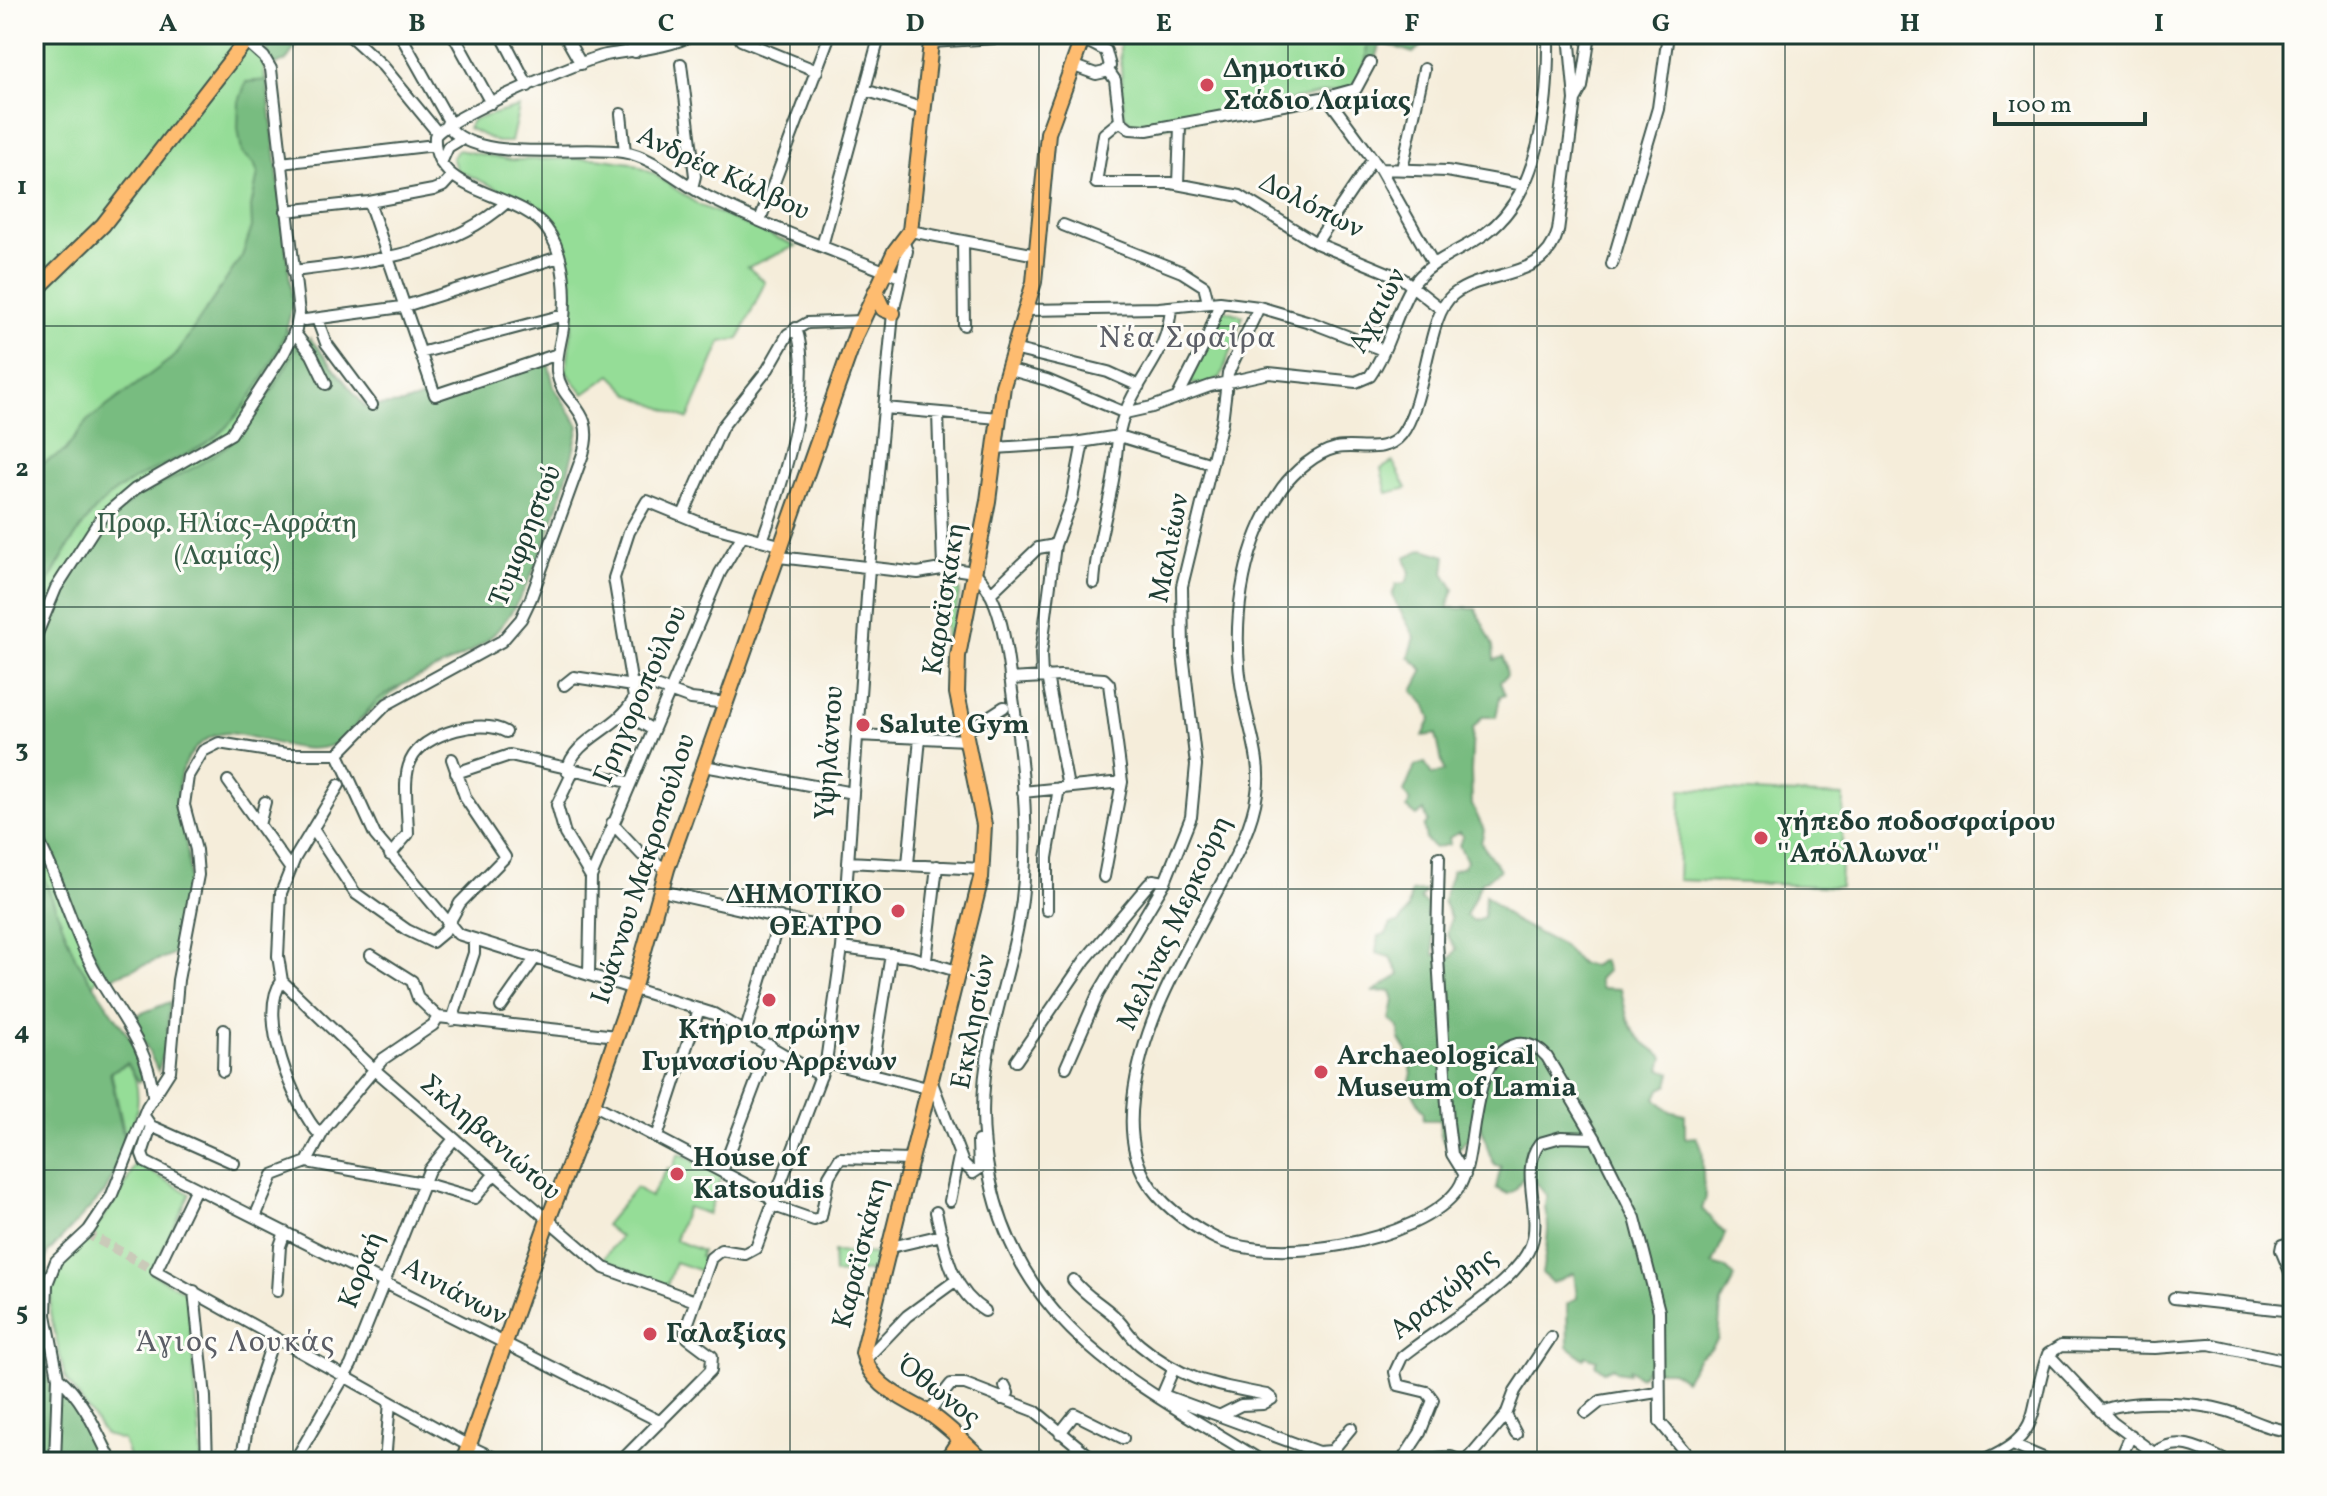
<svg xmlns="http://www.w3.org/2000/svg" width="2327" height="1496" font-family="Vollkorn,serif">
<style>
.green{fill:#95dd97;stroke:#5a8d66;stroke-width:2}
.forest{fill:#78bc80;stroke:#4c7c5a;stroke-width:2}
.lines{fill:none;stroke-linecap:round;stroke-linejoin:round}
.minor-tunnel{stroke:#cacab9;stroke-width:10;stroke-dasharray:10 5;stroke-linecap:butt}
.minor-casing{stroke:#3f574d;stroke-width:14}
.major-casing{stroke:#3f574d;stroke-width:18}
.minor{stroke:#fff;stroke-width:10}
.major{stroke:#febc70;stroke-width:14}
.grid{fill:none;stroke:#1f3d34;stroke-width:2;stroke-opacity:0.55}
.poi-dot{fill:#d1495b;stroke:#fdfcf7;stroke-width:3}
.labels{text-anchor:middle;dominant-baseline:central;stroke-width:6;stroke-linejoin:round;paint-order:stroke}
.poi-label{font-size:28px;font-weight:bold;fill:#1f3d34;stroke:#fdfcf7;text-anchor:start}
.street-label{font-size:28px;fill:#1f3d34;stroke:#fdfcf7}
.park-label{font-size:28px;fill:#375d48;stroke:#fdfcf7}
.neighbourhood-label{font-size:30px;letter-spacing:2px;fill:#5b5e66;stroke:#fdfcf7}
.neatline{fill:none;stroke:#1f3d34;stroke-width:3}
.grid-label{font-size:26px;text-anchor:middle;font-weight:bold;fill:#1f3d34}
</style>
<rect width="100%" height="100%" fill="#fdfcf7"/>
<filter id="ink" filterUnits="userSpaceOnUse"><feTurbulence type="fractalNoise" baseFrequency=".0125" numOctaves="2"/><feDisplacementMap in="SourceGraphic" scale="16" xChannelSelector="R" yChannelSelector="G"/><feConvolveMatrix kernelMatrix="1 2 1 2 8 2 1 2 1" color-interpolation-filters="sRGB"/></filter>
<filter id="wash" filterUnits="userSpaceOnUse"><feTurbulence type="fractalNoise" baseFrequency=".006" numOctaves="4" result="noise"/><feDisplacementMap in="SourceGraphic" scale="32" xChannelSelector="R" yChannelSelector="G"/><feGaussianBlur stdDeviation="1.8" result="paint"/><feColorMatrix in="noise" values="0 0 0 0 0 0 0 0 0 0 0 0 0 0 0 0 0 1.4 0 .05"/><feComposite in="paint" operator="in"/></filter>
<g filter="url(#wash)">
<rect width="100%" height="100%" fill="#f5edda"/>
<path class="green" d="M34,34H261L287,330L313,343L371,414L525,581L338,739L220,731L201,738L183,755L170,797L69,1048L34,1372Z
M1119,34H1367C1370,55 1365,71 1351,87L1166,127H1135L1124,115Z
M519,107L511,142H497L468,128L472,120Z
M458,150L512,160L597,158L631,163L654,174L699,205L796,246L748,267L765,282L739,339L721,342L688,419L631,395L611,375L584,394L566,372L573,319L571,278L558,230L538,207L457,170L452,158Z
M1221,309L1243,316L1221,377L1205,385L1186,383Z
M1393,462L1407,488L1387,493L1381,469Z
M943,589L960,590L950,643H946Z
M1681,789L1844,796L1840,887L1678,880Z
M128,1064C143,1086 139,1118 126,1141L111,1071Z
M679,1153L722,1175L708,1214L687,1207L675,1240L702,1251L700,1256L705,1258L701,1271L675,1262L667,1286L603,1259L620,1237L605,1225L636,1187L650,1197L668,1168L672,1169Z
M135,1163L190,1194L151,1273L187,1293L202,1462H131L123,1440L105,1435L65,1377L50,1313L53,1281L65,1258L93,1232L124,1188Z
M833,1252L881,1254L877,1271L834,1274Z"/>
<path class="forest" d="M271,34H304L286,61L272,66L267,52Z
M1367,34H1435L1413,53L1381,42L1375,63L1366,60Z
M267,80L292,298C293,339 242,422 207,443C172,465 131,474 101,504C72,533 55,573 34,607V477L40,472L42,464L65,451L87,421L175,356L242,256L252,227L251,207L258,174L254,163L242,153L238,128L239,102L246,82Z
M310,338L365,407L402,404L424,397L429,400L548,361L554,387L579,426C567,484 532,606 485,642C455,665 414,675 383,696C363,709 354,738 330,746C297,756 260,735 227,733C215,734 204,739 195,749C160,789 191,829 189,874C188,900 181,927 176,953L113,977L105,976L80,925L51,850L34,819V665L46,622L77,562L109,520L138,496L197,466L228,445L274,388L297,346Z
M1423,549L1446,556L1444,573L1454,589L1447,608L1476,609L1493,646L1494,660L1503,657L1507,675L1500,682L1505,695L1500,697L1496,717H1482L1473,728L1471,771L1472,805L1484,830L1481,843L1500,870L1481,883L1466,916L1473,921L1484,917L1485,895L1513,920L1563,946L1580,964L1592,966L1603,960L1607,971L1599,979L1601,988L1621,989C1629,1029 1629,1033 1664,1057L1661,1069L1671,1073L1668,1085L1660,1089L1656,1098L1669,1111L1685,1115V1138L1697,1137C1708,1154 1699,1177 1706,1197L1702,1209L1725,1234L1713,1264L1725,1268L1735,1277L1721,1303L1718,1339L1711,1349L1699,1357L1685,1380L1672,1371H1656L1652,1368L1646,1369L1640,1377L1629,1369V1373L1616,1371L1613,1367L1604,1371L1595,1364L1597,1360L1586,1356L1584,1359L1568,1346L1567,1304L1577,1298L1574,1273L1552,1283L1542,1273C1544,1265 1548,1235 1548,1228C1548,1215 1542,1208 1547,1196L1534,1180L1522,1179L1516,1189L1508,1194L1496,1188L1501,1166L1495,1165C1486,1151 1487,1139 1480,1124L1471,1122V1141H1465L1457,1152C1442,1145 1439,1135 1440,1120H1423L1424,1113L1409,1086L1412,1073L1407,1051L1400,1040L1399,1028L1390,1020L1394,1000L1391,991L1372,992L1400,975L1390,957L1376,953L1378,936L1386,934L1391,924L1399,923L1408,909L1411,892L1425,891L1420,899L1429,906L1426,914L1432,923L1434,955L1451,958L1456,949L1447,934L1451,918L1443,901L1452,871L1463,867L1467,861L1459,845L1463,836L1459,832L1449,838L1450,844L1435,848L1426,840L1424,827L1428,822L1424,811L1417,816L1407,808L1410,802L1404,792L1415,766L1425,763L1432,775L1444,771L1436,734L1423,736L1431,718L1425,704L1413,691L1424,670L1409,657L1415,637L1392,596L1396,584L1406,583L1410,573L1405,557Z
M34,853L76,959L132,1041L146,1075L139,1082L127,1063L110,1072L124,1139L122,1159L105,1192L45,1256L38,1273V1313L51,1394L73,1399L107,1462H34Z
M170,1002L166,1045L158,1071L132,1017Z"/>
</g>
<g filter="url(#ink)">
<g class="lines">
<path class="minor-tunnel" d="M86,1233L156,1271"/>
<g class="minor-casing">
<path id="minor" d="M348,34L383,66L437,132
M400,34L450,123
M453,34L491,103
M501,34L528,86
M564,34L581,64
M629,34L635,52
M1569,34L1575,100L1558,231C1544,282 1489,268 1454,294C1426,314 1427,402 1401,435C1385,455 1357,444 1336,448C1315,453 1294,472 1282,488C1239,548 1230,631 1244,701C1250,731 1262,763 1257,793C1252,830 1232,863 1215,895C1180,961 1141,1025 1133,1100C1125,1168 1153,1204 1211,1236C1268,1268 1420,1243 1458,1189C1480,1157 1465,1057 1517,1044C1529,1042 1540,1049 1547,1057L1595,1138L1635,1218L1659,1311L1660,1422L1693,1462
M741,40L817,71
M931,42L1059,34
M681,64L695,176L692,188
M1074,66L1096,74L1105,72L1110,66L1106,51L1083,39
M1108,70L1115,80L1120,121
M865,90L924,109
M1327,97L1380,169L1433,263
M1576,98L1582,87L1590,34
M621,114L625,152
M1120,121L1104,134L1096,183H1171L1240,196L1316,243L1403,279L1441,309
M1120,121L1130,129L1147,130L1327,97L1356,89L1370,63
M447,124C474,166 578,144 623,152C655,157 680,183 708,197C770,228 836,252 900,277
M281,163L435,145
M441,163L448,147L463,138
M1380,169L1447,171L1524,185
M1402,169L1424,69
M1178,184L1180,126
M369,202L435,395L558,354
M286,211L369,202L433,190L443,186L452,176
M760,220L830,34
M1063,225L1182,272L1204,286L1208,302
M910,231L1037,255
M963,241L964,325
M1316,243L1373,159
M822,246L880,34
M1612,264L1658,108L1668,34
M293,271C367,262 448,255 507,202
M1026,310L1159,308L1220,302L1259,307L1310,322L1383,350
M317,319L326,343L372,405
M298,321L402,307L559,257
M294,332L312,355L326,384
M1013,349L1108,372L1139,386
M420,353L564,315
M1007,369L1047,380L1125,413L1152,407L1210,386L1269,373L1356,382L1370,376C1389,349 1395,314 1412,286C1430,259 1461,252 1486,233C1542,192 1549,98 1548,34
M1177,398L1207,339L1220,302
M885,408L998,418
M938,413L943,568
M995,448L1074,443L1119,436L1212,464
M683,515L722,427L768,369L788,334L807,323L862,321
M763,538C783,483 815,384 796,328
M779,557L918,573L947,568L974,572C1003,597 1007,655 1012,691C1023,765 1032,845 1019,920C1012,961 998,1002 990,1043C972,1132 989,1228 1046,1301C1102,1373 1188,1414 1263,1462
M1094,583C1096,547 1107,515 1113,480C1117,458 1116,434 1125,413C1141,372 1168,354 1171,307
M990,594L1038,548L1055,545
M34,641L56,588L101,518L135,489L231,434L284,353L296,329L299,313L271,69L264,57L246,41
M1042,676L1041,654L1055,545L1072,499L1083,442
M1047,676L1068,787
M1010,679L1060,676L1104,679L1109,684L1122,782L1104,877
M564,685L574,677L626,685L647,683L691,699L727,703
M625,713L653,730
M965,732L1004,707
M857,735L967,740
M338,754L375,835L458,934L714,1014L821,1076
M704,766L853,793
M456,773L510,755L628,782
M228,781L290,868
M339,785L295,858L281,893L278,956L282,981L375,1070L604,1268L695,1301
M1023,792L1122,782
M612,823L642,855L667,869
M259,825L265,802
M313,829L355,893L407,930L432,942L444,932L460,903L505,857L466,799L452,759
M34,833C57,873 68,917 88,958C111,1007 148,1039 153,1095
M390,855L408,834C407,780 393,748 456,730C471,726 492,724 506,732
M1439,857L1437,941L1448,1122L1452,1154L1465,1175
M848,862L982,869
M908,864L920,738
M591,877L720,573L742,536
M670,893L843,932
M1047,910V858L1059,788
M842,948L911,957L960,972
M371,955L412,981L418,998L438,1017L617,1036
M926,960L937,866
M589,973L591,877L565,834L557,805L571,776L567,771C574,737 620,729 634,698L614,578L629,532L647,501L703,524L783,546
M282,981C256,1014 294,1107 320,1135
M501,1007L536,957
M452,1020L474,953V939
M746,1030L780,917
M1016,1061L1085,960L1148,885L1153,880L1165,882
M826,1062L927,1088
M1066,1067L1098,994L1165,882L1191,817L1196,765L1183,653L1182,586L1222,422L1228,373L1259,307
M223,1071L224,1030
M872,1074L891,954
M931,1080L963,1163L973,1173L979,1169L978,1141
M593,1104L768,1196L777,1207L814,1220L821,1217L829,1176L840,1158L910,1160
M144,1116L151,1126L142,1154L145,1162L661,1422
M151,1126L234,1163
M657,1137L699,1009
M307,1162L325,1128L383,1059L433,1025L438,1017
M722,1172L770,1045
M196,1188L156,1271L469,1446L503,1462
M950,1201L959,1157
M936,1212C945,1249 950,1289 985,1311
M255,1217L273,1175L307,1162L423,1183L475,1198L495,1173
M2293,1242L2282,1245L2281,1250L2293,1279
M887,1248L942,1235
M1073,1280C1085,1295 1097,1301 1111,1313C1122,1322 1129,1336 1140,1345C1183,1381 1215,1385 1267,1395L1272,1399L1263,1404L1241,1405L1221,1415
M194,1291L205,1397L207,1462
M277,1291L280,1246L285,1232
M2174,1298L2293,1311
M865,1360L907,1316L955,1281
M58,1377C84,1399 97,1432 112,1462
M1163,1395L1318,1452L1332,1451L1351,1428
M1161,1398L1173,1370
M1001,1399L1008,1393L1005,1386
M2101,1411C2130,1398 2196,1402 2227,1411C2250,1418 2268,1430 2293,1431
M928,1413L951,1384H965L1035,1411L1097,1462
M1586,1413L1601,1401L1657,1392
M1506,1415L1516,1434
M1060,1433L1075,1414L1123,1438
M2015,1446L2053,1462
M2156,1452C2179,1434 2205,1451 2228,1462
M1403,1460L1451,1457L1463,1462
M55,1462L58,1377L46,1315L47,1284L56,1261L89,1230L111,1197L147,1107L170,1071L178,980L198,875L196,850L184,805L188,776L203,751L219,743L287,754H338L387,704L502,641L521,619L531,598L583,454C597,407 561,406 557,371C556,356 561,342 563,328C567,297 566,254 546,228C517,190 431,195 435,136C447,118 581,60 606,55C638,49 665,49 695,34
M241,1462L251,1406L274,1337
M294,1462L351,1365L429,1170L454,1139
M385,1462L390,1402
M620,1462L711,1370L712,1356L688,1338L685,1331L711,1258L721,1250L745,1254L756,1248L826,1062L842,948L869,568L893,313L907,251L903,241
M1401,1462L1420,1433L1433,1400L1427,1392L1398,1385L1395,1372L1402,1357C1435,1329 1516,1285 1531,1245C1543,1214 1518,1170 1540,1143L1561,1137L1595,1138
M1466,1462L1506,1415L1515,1391L1551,1337
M1980,1462C2047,1435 2027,1410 2048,1354
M2119,1462L2131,1435
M2166,1462L2112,1422L2048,1354L2061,1346L2155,1348L2209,1344L2293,1362"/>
</g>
<g class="major-casing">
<path id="major" d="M34,292L103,225L251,34
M875,292L883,309L893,313
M463,1462L548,1220L593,1104L634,986L667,869L856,334L895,251L910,231L932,34
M945,1462L960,1439
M985,1462C967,1446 948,1425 927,1412C902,1397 871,1387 863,1353L981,878L984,825L957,693L958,656L988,501L1003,386L1034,282L1048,133L1084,34"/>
</g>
<use href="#minor" class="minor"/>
<use href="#major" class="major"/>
</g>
</g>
<path class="grid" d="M293,34V1462M542,34V1462M790,34V1462M1039,34V1462M1288,34V1462M1537,34V1462M1785,34V1462M2034,34V1462M34,326H2293M34,607H2293M34,889H2293M34,1170H2293"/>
<g class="poi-dot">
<circle cx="1207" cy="85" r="8"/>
<circle cx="863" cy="725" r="8"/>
<circle cx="1761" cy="838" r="8"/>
<circle cx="898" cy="911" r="8"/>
<circle cx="769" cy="1000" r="8"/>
<circle cx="1321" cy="1072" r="8"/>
<circle cx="677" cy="1174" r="8"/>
<circle cx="650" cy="1334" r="8"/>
</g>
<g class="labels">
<g class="poi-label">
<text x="1223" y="69">Δημοτικό<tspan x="1223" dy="32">Στάδιο Λαμίας</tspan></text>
<text x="879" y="725">Salute Gym</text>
<text x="1777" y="822">γήπεδο ποδοσφαίρου<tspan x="1777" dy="32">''Απόλλωνα''</tspan></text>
<text x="882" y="895" text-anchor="end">ΔΗΜΟΤΙΚΟ<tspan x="882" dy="32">ΘΕΑΤΡΟ</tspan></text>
<text x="769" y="1030" text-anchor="middle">Κτήριο πρώην<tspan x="769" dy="32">Γυμνασίου Αρρένων</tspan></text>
<text x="1337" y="1056">Archaeological<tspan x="1337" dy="32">Museum of Lamia</tspan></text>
<text x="693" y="1158">House of<tspan x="693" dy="32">Katsoudis</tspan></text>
<text x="666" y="1334">Γαλαξίας</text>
</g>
<g class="street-label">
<text transform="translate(723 174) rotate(25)">Ανδρέα Κάλβου</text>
<text transform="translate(1311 206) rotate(27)">Δολόπων</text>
<text transform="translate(1378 311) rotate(-62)">Αχαιών</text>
<text transform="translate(526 536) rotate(-68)">Τυμφρηστού</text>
<text transform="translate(1170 548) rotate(-79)">Μαλιέων</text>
<text transform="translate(945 599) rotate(-81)">Καραϊσκάκη</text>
<text transform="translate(641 695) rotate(-66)">Γρηγοροπούλου</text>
<text transform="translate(830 753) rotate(-86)">Υψηλάντου</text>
<text transform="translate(644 869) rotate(-72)">Ιωάννου Μακροπούλου</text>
<text transform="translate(1175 923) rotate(-65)">Μελίνας Μερκούρη</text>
<text transform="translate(974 1022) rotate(-79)">Εκκλησιών</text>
<text transform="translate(490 1138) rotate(41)">Σκληβανιώτου</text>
<text transform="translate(861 1253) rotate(-76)">Καραϊσκάκη</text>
<text transform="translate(362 1270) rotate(-69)">Κοραή</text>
<text transform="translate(454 1292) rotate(28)">Αινιάνων</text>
<text transform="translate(1444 1294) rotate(-39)">Αραχώβης</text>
<text transform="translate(939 1392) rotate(38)">Όθωνος</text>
</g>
<g class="park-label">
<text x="227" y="524">Προφ. Ηλίας-Αφράτη<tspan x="227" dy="32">(Λαμίας)</tspan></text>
</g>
<g class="neighbourhood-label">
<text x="1188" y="339">Νέα Σφαίρα</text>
<text x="236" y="1343">Άγιος Λουκάς</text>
</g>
</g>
<rect width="2327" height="1496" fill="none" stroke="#fdfcf7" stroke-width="88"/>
<path d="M1995 112v12h150v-12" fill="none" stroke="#1f3d34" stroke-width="4"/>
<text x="2007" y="112" font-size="24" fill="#1f3d34" stroke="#fdfcf7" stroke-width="6" paint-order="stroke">100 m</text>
<rect x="44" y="44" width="2239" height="1408" class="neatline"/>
<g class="grid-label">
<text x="168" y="31">A</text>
<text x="417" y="31">B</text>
<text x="666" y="31">C</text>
<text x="915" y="31">D</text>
<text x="1164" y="31">E</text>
<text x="1412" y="31">F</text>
<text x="1661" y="31">G</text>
<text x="1910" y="31">H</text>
<text x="2159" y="31">I</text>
<text x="22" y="194">1</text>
<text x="22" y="476">2</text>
<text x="22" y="757">3</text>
<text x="22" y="1039">4</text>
<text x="22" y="1320">5</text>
</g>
</svg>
